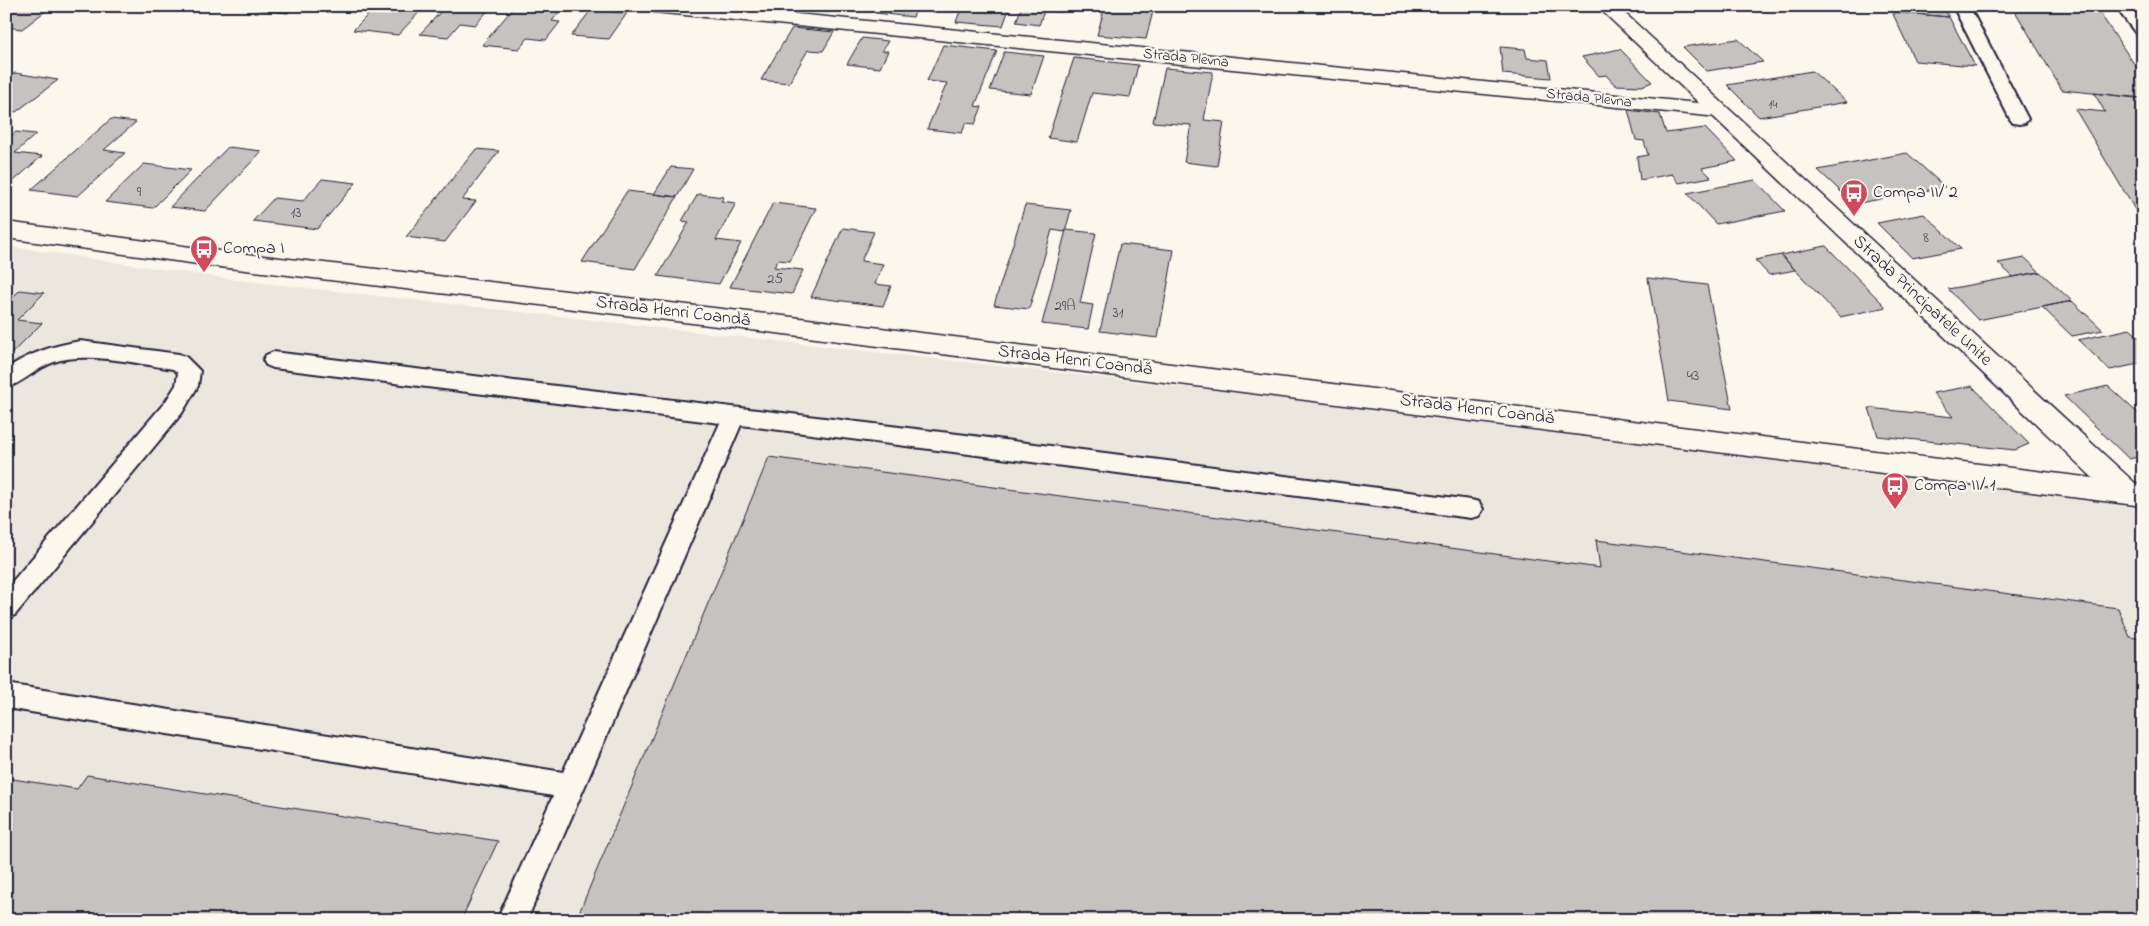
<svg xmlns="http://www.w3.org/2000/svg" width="2149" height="926" font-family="'Indie Flower',sans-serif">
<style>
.built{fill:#ebe7df}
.building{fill:#c6c2c0;stroke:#22223b}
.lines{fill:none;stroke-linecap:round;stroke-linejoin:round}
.service-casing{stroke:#22223b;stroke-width:4}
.minor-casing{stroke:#22223b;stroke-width:3}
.tertiary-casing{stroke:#22223b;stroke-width:3}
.service{fill:#fbf7ec;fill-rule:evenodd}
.minor{fill:#fbf7ec;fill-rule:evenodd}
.tertiary{fill:#fbf7ec;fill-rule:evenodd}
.labels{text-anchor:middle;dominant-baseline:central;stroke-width:4.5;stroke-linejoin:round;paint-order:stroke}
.far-number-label{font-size:12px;fill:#4b4a5c}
.far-street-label{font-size:15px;fill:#22223b;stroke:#fbf7ec}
.number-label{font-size:15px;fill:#4b4a5c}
.poi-label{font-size:18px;fill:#22223b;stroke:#fbf7ec;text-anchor:start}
.street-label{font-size:18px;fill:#22223b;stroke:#fbf7ec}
</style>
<rect width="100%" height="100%" fill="#fbf7ec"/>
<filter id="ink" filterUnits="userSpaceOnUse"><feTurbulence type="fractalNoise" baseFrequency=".02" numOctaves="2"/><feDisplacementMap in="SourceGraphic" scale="10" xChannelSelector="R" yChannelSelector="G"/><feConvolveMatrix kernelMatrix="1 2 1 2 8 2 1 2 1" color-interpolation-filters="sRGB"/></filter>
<g filter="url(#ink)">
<path class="built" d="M6,246L229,279L2143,495V920H6Z"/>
<path class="building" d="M17,6H52L22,29L6,27V14Z
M223,6H295L288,13Z
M377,6H425L398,35L353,30Z
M446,6H492L475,25L460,23L448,37L420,34Z
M515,6L562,8L552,21L560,22L546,40L528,38L519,49L482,45Z
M850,6L848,11L806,7L807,6Z
M879,6H918L913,17L875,13Z
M962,6H1010L1003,26L956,22Z
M1022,6H1064L1062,12L1044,11L1039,25L1016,22Z
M1105,6L1154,7L1146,39L1097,35Z
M1889,6H1943L1949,17L1892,12Z
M2012,6H2095L2143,77V98L2062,90Z
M2132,6H2143V21Z
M591,10L627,13L609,39L571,36Z
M1892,12L1949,17L1975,66L1915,61Z
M792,28L834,32L823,51L808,50L789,83L761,80Z
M862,38L888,41L882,51H888L880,68L847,64Z
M1738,39L1763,62L1707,71L1683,47Z
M943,45L997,51L975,106L982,107L975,124L966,123L962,133L927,129L947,83L927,81Z
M1500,47L1525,49L1527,58L1548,60L1551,78L1503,74Z
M1620,49L1652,82L1642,86L1615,85L1606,75L1599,76L1582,57Z
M1004,52L1044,56L1031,94L990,90Z
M1074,58L1138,65L1130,97L1092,93L1077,142L1048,138Z
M1165,68L1213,72L1204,120L1224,122L1217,166L1184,162L1191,125L1153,122Z
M1812,71L1847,102L1759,117L1727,85Z
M15,73L58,80L16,112L6,110V80Z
M2094,93L2143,99V223L2075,109L2105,112Z
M1628,110L1660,114L1666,133L1705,128L1737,161L1702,168L1711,177L1679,183L1672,174L1640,180L1637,157L1648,155L1644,141L1636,140Z
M111,119L136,122L104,150L125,153L78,196L31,190Z
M16,132L36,134L15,153L42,156L6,188V140Z
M228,147L262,151L205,211L170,207Z
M476,149L499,151L462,200L476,201L445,242L406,237Z
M1907,153L1945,187L1854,204L1818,170Z
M144,164L191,170L153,208L105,202Z
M671,167L693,169L677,197L654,194Z
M322,179L356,183L317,229L253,221L274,198L303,201Z
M1755,180L1785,211L1716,224L1687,193Z
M627,191L677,197L635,269L582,262Z
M698,194L724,197L721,201L736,203L716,240L741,243L719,284L658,276L689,222L682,221Z
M773,203L816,208L790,261L778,260L774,267L803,270L792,294L730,287Z
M1025,205L1071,210L1065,232L1052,230L1029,309L994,305Z
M1924,214L1961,249L1912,258L1877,223Z
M843,228L874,232L861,261L883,264L875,284L891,286L883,306L811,297Z
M1066,230L1096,233L1080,303L1093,305L1088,329L1042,324Z
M1120,244L1174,250L1158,338L1100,331Z
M1826,246L1886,307L1840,317L1781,255Z
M1781,255L1795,270L1769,275L1755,260Z
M2025,258L2040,272L2013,277L1998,263Z
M2040,272L2072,301L1978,320L1948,289Z
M1648,278L1707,285L1732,409L1669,401Z
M20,290L44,293L17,320L42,323L6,359V297L12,298Z
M2072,301L2103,330L2072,336L2042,307Z
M2130,329L2143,341V363L2110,370L2078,340Z
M1972,386L2029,444L2015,450L1878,436L1869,408L1953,417L1933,393Z
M2108,386L2143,418V456L2129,459L2064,396Z
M769,457L1600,568L1596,540L2118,608L2130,637L2143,639V920H576Z
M87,775L498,841L461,920H6V778L77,789Z"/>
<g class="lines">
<g class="service-casing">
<path id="service" d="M1953,6H1969L2028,119L2025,123L2019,124L2013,123L2010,119Z
M2115,6H2131L2143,21V37L2137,35Z
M80,341L179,354L186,357L200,371L198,386L182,413L15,615L6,618V589L166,401L176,385L178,373L173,369C140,364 85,351 54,362C36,368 23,383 6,388V369C29,353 52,346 80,341Z
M273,352L966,435L1471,500L1479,502L1483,509L1479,516L1471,518L741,425L527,920H497L553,796L6,708V684L563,772L720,423L273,368L266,365L263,360L266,355Z"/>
</g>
<g class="minor-casing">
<path id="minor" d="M645,6H715L1718,105L1725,107L1729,111L1725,115L1718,117L654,12L647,10Z"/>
</g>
<g class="tertiary-casing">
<path id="tertiary" d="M1597,6H1617L2135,483L2143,484V506L784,334L220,267L6,238V222L220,251L784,316L2093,478Z"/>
</g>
<use href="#service" class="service"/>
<use href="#minor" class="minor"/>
<use href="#tertiary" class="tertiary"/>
</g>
</g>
<defs>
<g id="bus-pin" transform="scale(1.4375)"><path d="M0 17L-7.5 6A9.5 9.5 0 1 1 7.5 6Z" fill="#d1495b" stroke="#fbf7ec"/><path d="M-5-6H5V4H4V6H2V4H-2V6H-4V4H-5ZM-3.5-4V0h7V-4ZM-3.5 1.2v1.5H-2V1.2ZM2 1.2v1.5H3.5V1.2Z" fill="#fff"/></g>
</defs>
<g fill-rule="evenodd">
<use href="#bus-pin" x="1854" y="193"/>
<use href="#bus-pin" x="204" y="249"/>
<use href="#bus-pin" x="1895" y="486"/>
</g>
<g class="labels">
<g class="far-number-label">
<text x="1773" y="105">14</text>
</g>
<g class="far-street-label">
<text transform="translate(1186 58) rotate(6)">Strada Plevna</text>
<text transform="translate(1589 98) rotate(6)">Strada Plevna</text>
</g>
<g class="number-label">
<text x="139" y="192">9</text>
<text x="296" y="213">13</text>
<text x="1926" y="238">8</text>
<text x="775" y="279">25</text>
<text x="1065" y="306">29A</text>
<text x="1118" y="313">31</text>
<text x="1693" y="376">43</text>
</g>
<g class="poi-label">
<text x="1873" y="193">Compa II/ 2</text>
<text x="223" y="249">Compa I</text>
<text x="1914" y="486">Compa II/ 1</text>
</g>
<g class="street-label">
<text transform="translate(1922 301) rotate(43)">Strada Principatele Unite</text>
<text transform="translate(673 312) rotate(7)">Strada Henri Coandă</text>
<text transform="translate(1075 361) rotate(7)">Strada Henri Coandă</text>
<text transform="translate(1477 410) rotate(7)">Strada Henri Coandă</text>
</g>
</g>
<rect width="2149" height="926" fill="none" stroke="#fbf7ec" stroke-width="25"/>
<rect x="12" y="12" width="2124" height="901" fill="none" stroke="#22223b" stroke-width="2" filter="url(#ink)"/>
</svg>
